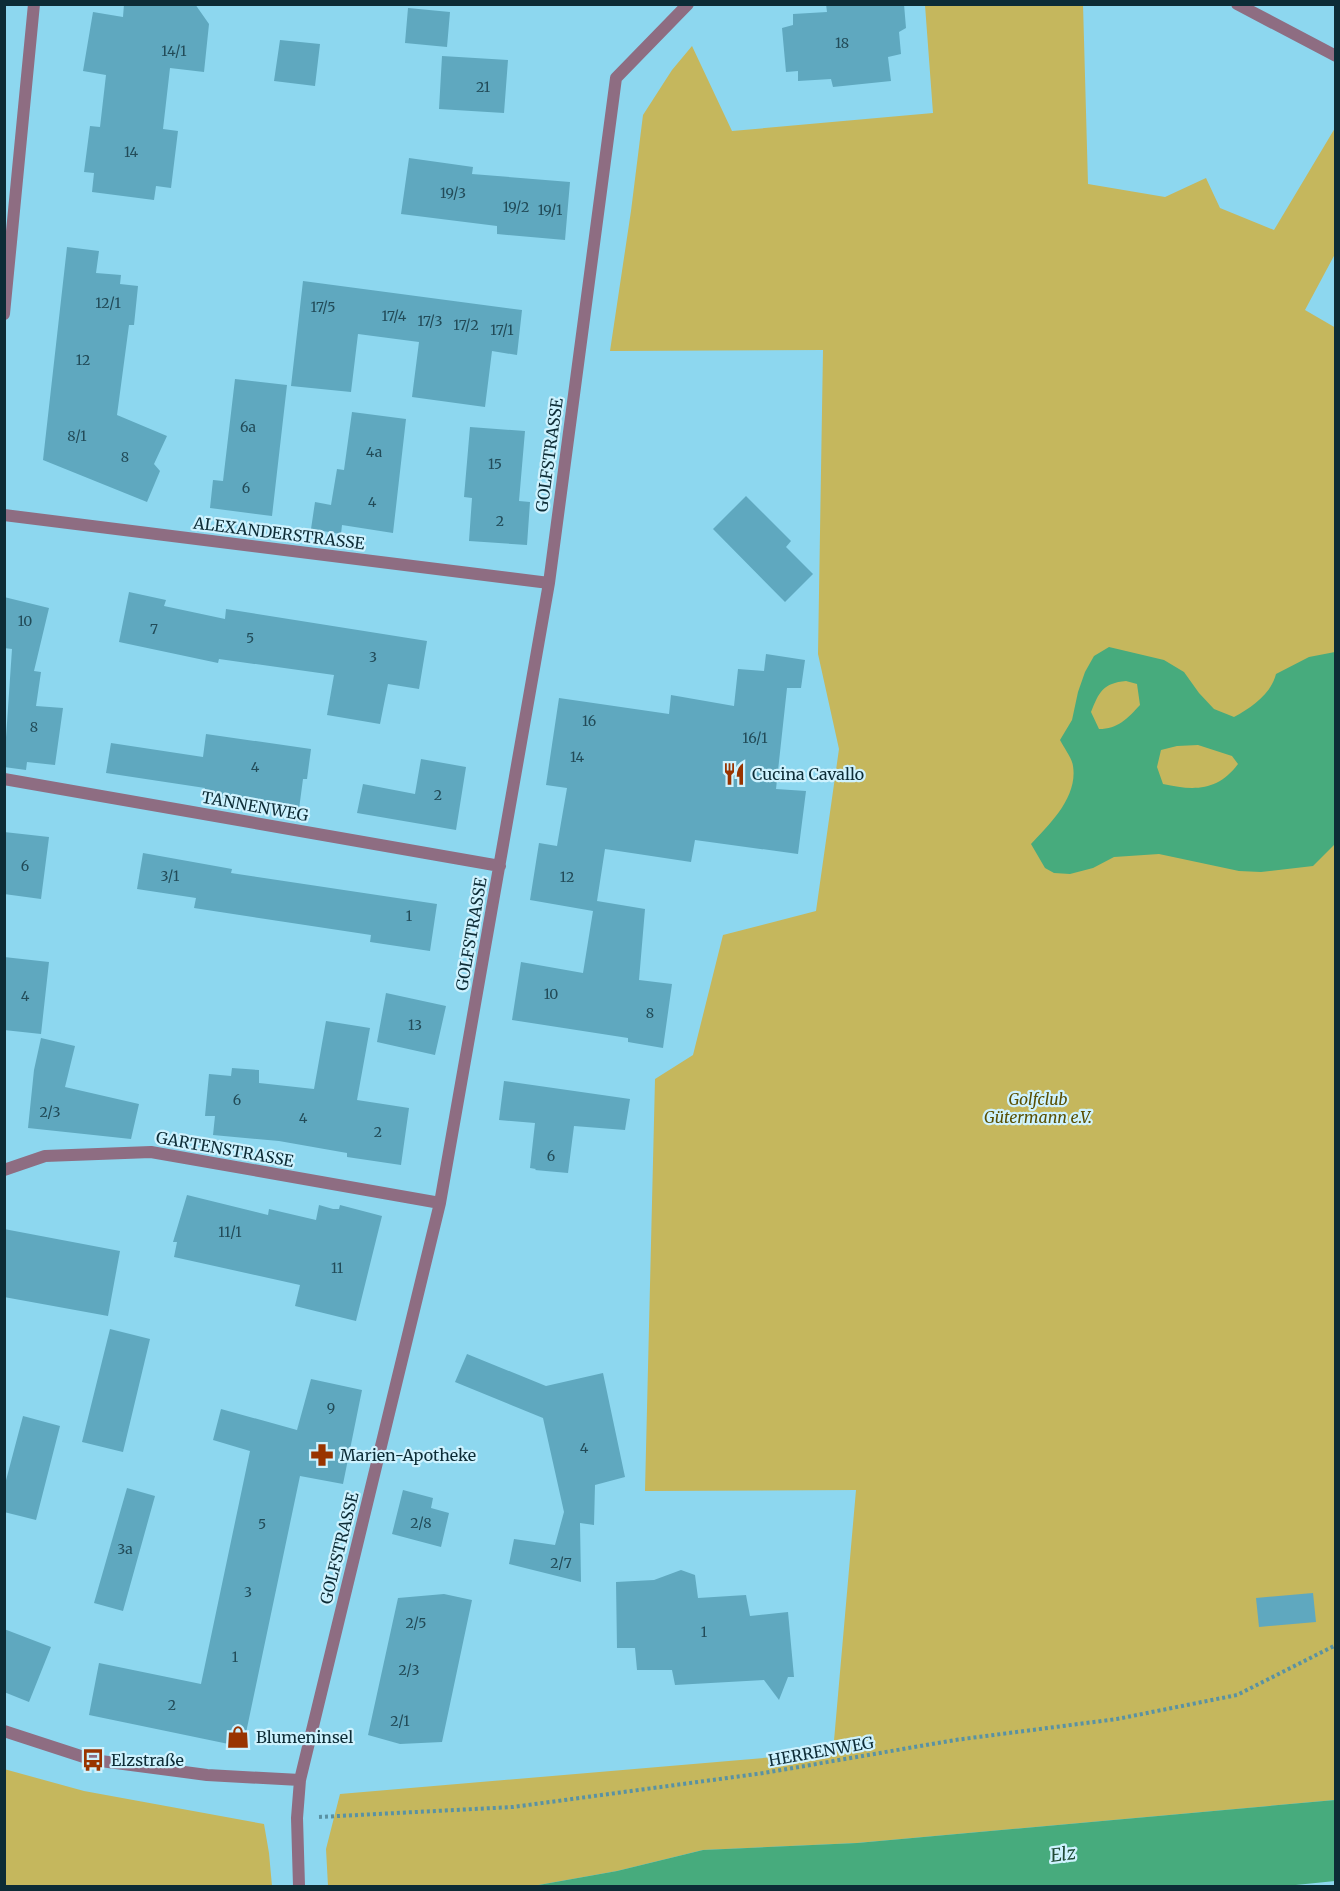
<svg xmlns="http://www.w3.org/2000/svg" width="1340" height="1891" font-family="Merriweather,serif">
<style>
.green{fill:#c5b75d}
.water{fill:#47ab7d;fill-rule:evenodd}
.building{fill:#5fa8bf}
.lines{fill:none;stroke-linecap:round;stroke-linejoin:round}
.path{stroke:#5992a4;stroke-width:4;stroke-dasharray:3 3;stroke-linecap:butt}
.minor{stroke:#8e6d82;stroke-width:12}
.labels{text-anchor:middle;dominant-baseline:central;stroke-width:4.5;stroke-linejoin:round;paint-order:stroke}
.number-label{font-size:14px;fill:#224b58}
.street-label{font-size:16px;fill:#0d2c36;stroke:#cef2fe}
.poi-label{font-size:16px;fill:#0d2c36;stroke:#cef2fe;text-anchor:start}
.park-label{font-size:16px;font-style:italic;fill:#594e01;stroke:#cef2fe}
.water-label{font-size:18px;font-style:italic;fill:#1f4935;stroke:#cef2fe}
</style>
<rect width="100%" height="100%" fill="#8dd7ef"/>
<path class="green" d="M1083,4L1088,184L1165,197L1206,178L1220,208L1274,230L1335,128V254L1305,310L1336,328L1335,1800L857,1843L703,1850L617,1871L533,1886H328L326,1849L340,1794L833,1752L856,1490L645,1491L655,1079L693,1055L723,935L816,911L839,749L818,654L823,350L610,351L631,211L643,115L672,70L692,46L732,131L933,113L925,5Z
M4,1769L84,1791L264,1824L269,1853L272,1886H5Z"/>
<path class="water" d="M1109,647L1164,660L1184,672L1199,693L1214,709L1234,717C1252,707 1271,694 1276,674L1309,657L1335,652V844L1313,866L1261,872L1239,871L1159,854L1114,857L1093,868L1070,874L1054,873L1045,868L1031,844C1050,824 1078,797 1073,766C1072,758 1064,748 1060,740L1072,720L1078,692L1085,672L1094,656ZM1126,681L1137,684L1140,705C1127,719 1118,729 1099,729L1091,712C1099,692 1103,683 1126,681ZM1198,745L1232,756L1238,764C1218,791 1194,791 1163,784L1157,767L1161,750L1177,746Z
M1335,1800V1881L1286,1886H533L617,1871L703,1850L857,1843Z"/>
<path class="building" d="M124,4H195L209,24L204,72L170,68L163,129L178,131L171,188L156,186L154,200L92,192L94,173L84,172L90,126L100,127L106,75L83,71L93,12L123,17Z
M826,4H904L906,28L899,32L901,54L888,57L891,81L833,87L831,79L798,81V71L786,72L782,28L793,25V14L827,12Z
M408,8L450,12L447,47L405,43Z
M280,40L320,44L315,86L274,81Z
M442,56L508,60L504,113L439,109Z
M409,158L473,167L472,174L570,182L565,240L497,234V226L401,214Z
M67,247L99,251L96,273L121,275L120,284L138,286L134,325H129L117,415L167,436L154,464L160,471L147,502L43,460Z
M303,281L522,310L517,355L492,351L485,407L412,397L419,342L358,334L351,392L291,386Z
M235,379L287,385L272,516L210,508L213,480L223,481Z
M352,412L406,419L393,533L342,525L341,534L311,529L315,502L331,505L337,469L344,470Z
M470,427L525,431L519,501L530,502L527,545L469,541L472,498L464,497Z
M746,496L791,541L786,547L813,574L785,602L713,529Z
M129,592L166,600L164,606L225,619L226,609L427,641L419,689L388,684L380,724L327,715L334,675L219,659L218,663L119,642Z
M4,597L49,608L34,671L41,672L36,706L63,708L55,765L27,762L26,770L4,767L12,649L4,648Z
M766,654L805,660L801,688H787L776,789L806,791L798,854L695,840L691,862L605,849L597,901L645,909L639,980L672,984L663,1048L628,1042V1038L512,1020L521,962L583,973L593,911L530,900L539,843L557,846L567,788L546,785L559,698L669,714L671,695L734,706L738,669L764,671Z
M206,734L311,749L307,779H303L299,809L204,795L205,788L106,773L111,743L203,757Z
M421,759L466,767L456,830L357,813L363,784L415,794Z
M4,832L49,837L41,899L4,894Z
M143,853L232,869L231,873L437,904L430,951L370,942L371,935L194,908L196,898L137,889Z
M4,957L49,962L41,1034L4,1030Z
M386,993L446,1006L435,1055L377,1042Z
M326,1021L370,1028L357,1100L409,1108L401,1165L347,1157V1153L279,1141L213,1135L215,1116H205L209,1074L231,1076L232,1068L259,1070V1083L314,1089Z
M41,1038L75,1046L65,1087L139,1104L131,1139L28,1128L34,1070Z
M504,1081L630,1099L625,1130L574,1126L568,1173L535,1170L536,1169L530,1168L535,1123L499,1120Z
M187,1195L268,1215L269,1209L316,1220L319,1205L333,1209H339L340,1205L382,1216L356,1321L295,1306L300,1285L174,1257L177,1242H173Z
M4,1229L120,1251L108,1316L4,1297Z
M110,1329L150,1339L123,1452L82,1442Z
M467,1354L546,1386L603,1373L625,1477L595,1485L594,1525L580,1523L581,1582L509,1564L514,1539L555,1545L564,1512L543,1418L455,1382Z
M311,1379L362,1390L343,1484L300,1476L243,1747L89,1715L99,1663L201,1684L250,1451L213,1440L221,1409L297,1430Z
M23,1416L60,1426L36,1520L4,1512V1488Z
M127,1488L155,1496L123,1611L94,1603Z
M403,1490L433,1498L431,1508L449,1513L441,1547L392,1534Z
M681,1570L695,1575L698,1598L746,1595L750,1616L788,1612L794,1677H788L779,1700L764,1680L675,1685L672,1670H637L635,1648H617L616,1582L654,1580Z
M1313,1593L1316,1622L1259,1627L1256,1598Z
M444,1594L472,1600L442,1742L400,1744L368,1735L398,1598Z
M4,1629L51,1647L29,1702L4,1692Z"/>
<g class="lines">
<path class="path" d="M319,1817L513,1807L764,1773L955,1740L1117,1719L1237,1695L1336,1645"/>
<path class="minor" d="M1237,4L1336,56
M4,314L34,4
M4,515L549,583
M4,779L500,866
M4,1170L45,1156L151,1152L440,1203
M4,1731L93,1760L207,1775L300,1780
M299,1886L297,1818L300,1780L440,1203L549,583L616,78L688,4"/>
</g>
<defs>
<g id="restaurant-bare" transform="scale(1.8)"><path d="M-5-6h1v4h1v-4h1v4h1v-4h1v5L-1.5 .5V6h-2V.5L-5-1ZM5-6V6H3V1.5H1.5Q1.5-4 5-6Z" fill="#993400" stroke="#cef2fe" stroke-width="2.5" paint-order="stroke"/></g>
<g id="pharmacy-bare" transform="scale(1.8)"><path d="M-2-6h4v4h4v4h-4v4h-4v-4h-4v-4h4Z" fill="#993400" stroke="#cef2fe" stroke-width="2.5" paint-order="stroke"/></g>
<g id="shop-bare" transform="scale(1.8)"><path d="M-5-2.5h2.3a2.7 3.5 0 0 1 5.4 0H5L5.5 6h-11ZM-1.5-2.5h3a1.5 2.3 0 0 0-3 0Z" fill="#993400" stroke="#cef2fe" stroke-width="2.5" paint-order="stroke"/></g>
<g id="bus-bare" transform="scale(1.8)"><path d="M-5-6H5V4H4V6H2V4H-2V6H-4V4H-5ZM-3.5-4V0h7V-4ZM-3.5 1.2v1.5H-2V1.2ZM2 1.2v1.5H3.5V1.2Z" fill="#993400" stroke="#cef2fe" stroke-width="2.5" paint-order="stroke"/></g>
</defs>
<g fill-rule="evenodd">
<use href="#restaurant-bare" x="734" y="774"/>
<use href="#pharmacy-bare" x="322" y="1455"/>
<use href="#shop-bare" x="238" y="1737"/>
<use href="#bus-bare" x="93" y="1760"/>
</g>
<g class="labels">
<g class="number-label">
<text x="842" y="43">18</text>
<text x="174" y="51">14/1</text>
<text x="483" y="87">21</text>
<text x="131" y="152">14</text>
<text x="453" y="193">19/3</text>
<text x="516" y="207">19/2</text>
<text x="550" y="210">19/1</text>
<text x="108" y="303">12/1</text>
<text x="323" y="307">17/5</text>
<text x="394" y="316">17/4</text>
<text x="430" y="321">17/3</text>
<text x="466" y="325">17/2</text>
<text x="502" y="330">17/1</text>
<text x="83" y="360">12</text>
<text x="248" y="427">6a</text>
<text x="77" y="436">8/1</text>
<text x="374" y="452">4a</text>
<text x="125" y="457">8</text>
<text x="495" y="464">15</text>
<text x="246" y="488">6</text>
<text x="372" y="502">4</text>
<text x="500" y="521">2</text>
<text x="25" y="621">10</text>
<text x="154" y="629">7</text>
<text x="250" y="638">5</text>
<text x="373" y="657">3</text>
<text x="589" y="721">16</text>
<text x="34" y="727">8</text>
<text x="755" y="738">16/1</text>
<text x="577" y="757">14</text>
<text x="255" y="767">4</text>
<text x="438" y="795">2</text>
<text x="25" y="866">6</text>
<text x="170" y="876">3/1</text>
<text x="567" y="877">12</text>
<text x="409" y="916">1</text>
<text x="551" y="994">10</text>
<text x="25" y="996">4</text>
<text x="650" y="1013">8</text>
<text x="415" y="1025">13</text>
<text x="237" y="1100">6</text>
<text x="50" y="1112">2/3</text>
<text x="303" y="1118">4</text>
<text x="378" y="1132">2</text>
<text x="551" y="1156">6</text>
<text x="230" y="1232">11/1</text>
<text x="337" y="1268">11</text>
<text x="331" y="1408">9</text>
<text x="584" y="1448">4</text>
<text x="421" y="1523">2/8</text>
<text x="262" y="1524">5</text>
<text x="125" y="1549">3a</text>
<text x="561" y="1563">2/7</text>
<text x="248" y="1592">3</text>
<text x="416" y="1623">2/5</text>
<text x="704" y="1632">1</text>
<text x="235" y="1657">1</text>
<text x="409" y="1670">2/3</text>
<text x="172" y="1705">2</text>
<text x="400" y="1721">2/1</text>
</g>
<g class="street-label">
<text transform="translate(549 455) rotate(-82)">GOLFSTRASSE</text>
<text transform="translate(279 533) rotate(7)">ALEXANDERSTRASSE</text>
<text transform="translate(255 806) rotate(10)">TANNENWEG</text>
<text transform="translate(471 934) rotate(-80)">GOLFSTRASSE</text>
<text transform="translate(225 1149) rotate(10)">GARTENSTRASSE</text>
<text transform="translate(339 1548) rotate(-76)">GOLFSTRASSE</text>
<text transform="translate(821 1751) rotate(-10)">HERRENWEG</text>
</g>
<g class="poi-label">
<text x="752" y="774">Cucina Cavallo</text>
<text x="340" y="1455">Marien-Apotheke</text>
<text x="256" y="1737">Blumeninsel</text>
<text x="111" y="1760">Elzstraße</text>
</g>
<g class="park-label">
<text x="1038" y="1099">Golfclub<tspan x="1038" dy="18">Gütermann e.V.</tspan></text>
</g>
<g class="water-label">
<text transform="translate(1063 1854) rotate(-7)">Elz</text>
</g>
</g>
<rect width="1340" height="1891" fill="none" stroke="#0d2c36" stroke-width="12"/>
</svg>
